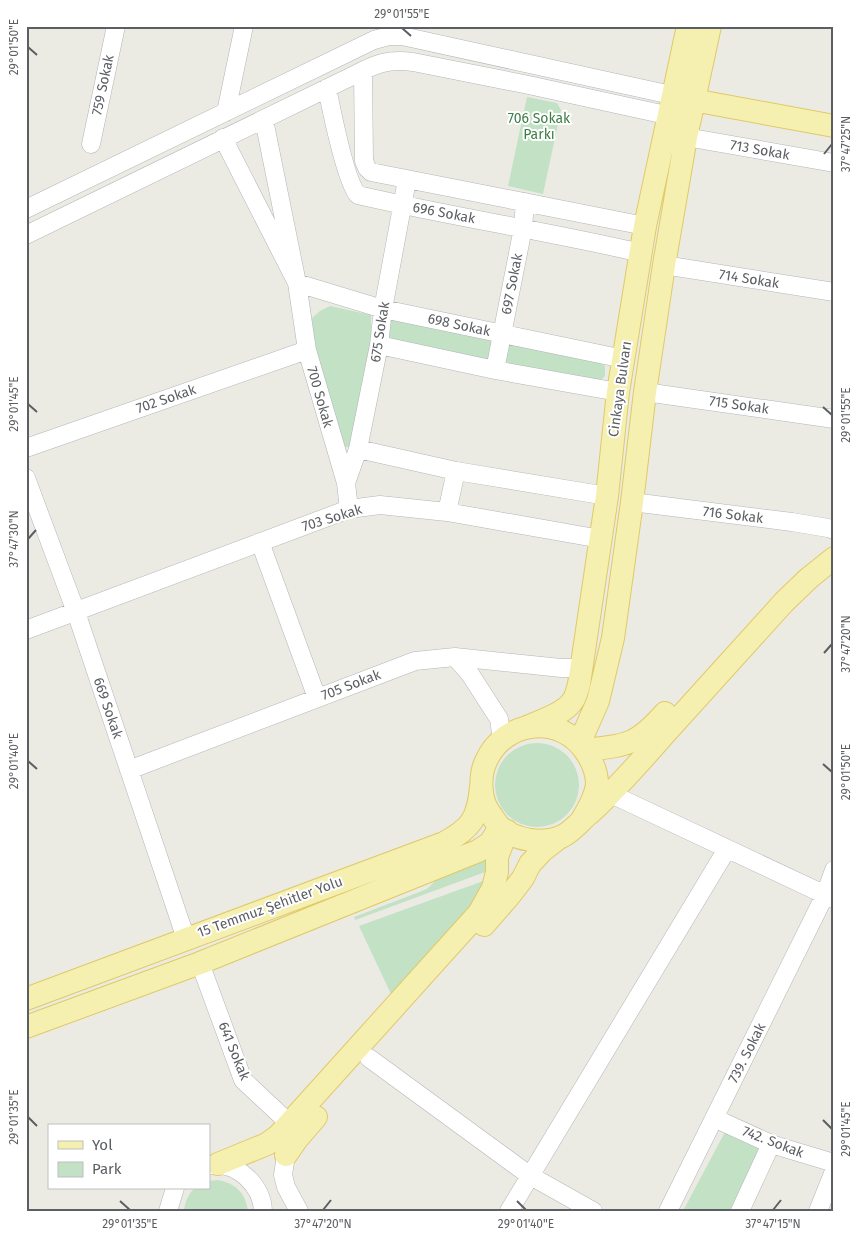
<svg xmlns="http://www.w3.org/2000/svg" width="860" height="1237" font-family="'Fira Sans',sans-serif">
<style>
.green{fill:#c2e1c5}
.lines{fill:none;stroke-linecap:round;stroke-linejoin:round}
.minor-casing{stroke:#b3b5b9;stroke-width:19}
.major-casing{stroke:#e0c968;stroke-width:24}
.minor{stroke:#fff;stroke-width:18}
.major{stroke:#f5f0af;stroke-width:22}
.ticks{fill:none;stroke:#5b5e62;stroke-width:2}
.labels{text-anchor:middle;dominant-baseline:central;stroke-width:4;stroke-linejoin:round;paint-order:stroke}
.street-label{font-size:14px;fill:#5b5e62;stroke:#fff}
.park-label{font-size:14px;fill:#3e7e47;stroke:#fff}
.neatline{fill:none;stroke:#5b5e62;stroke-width:2}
.ticks-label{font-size:12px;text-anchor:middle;fill:#5b5e62}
</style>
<rect width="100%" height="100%" fill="#ecebe3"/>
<path class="green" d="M527,97L557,103L561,110L543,194L508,186Z
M330,306L371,315V346L349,447H340C329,405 314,362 312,318L320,311Z
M389,319L493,339L488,363L384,343Z
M509,344L601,363L605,366V376L599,382L504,366Z
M495 785a42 42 0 1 1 84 0a42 42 0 1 1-84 0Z
M486,858L488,871L355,920L354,917L427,889L437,879Z
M486,880L479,896L391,994L359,926Z
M726,1130L766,1145L739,1211H683Z
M218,1180C235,1183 246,1193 248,1211H184C185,1202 188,1194 195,1188H209V1181Z"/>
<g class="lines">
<g class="minor-casing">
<path id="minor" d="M363,71L364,161L367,168L371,172L645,226
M327,88C331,108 346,183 358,195C452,217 547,231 641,253
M226,112L244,26
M264,120L297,283L307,350L346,483L349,509
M686,137L834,163
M223,138L297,283L383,309L624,359
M91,144L116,26
M26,209L374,40L389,36H402L685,98
M26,235L344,80C371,67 382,58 413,62L524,84L680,118
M664,265L834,292
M379,345L495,370L618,392
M495,370L523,228L525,202
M645,392L834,419
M26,448L307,350
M358,449L456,471L607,496
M26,478L76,612L186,939
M346,483L358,449L379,345L383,309L407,180
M632,502L792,522L828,528L834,530
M447,512L456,471
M260,542L317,698
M26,630L349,509L380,505L447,512L601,539
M455,657L470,674L499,719L502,740
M129,770L415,661L455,657L561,668H582
M611,794L834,899
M200,963L243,1080L289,1123
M369,1058L529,1175L593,1211
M714,1118L771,1144L834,1163
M286,1155L283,1175L286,1187L299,1211
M212,1165C238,1162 262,1186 263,1211
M168,1211L175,1188
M509,1211L727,849
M668,1211L825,895L834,870
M740,1211L771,1144
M818,1211L834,1171"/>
</g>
<g class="major-casing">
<path id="major" d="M693,100L834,126
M527,727C540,721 563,714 571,703C576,698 577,691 579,684L607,496L618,392L645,226L688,26
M580,742L598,701L613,638L632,502L645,392L664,265L686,137L710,26
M585,750C627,745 636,746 665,713
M583,818C589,808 596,796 597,784C597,773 592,761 586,752C561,714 505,719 486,761C479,776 480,799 489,812C493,817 496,823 500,827C516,841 542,844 561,837C572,832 580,821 590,813C619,787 644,757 670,728C708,686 746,644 784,602L809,578L834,558
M484,925L510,895L523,878L530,864L542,851L560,837
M26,999L444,843C472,828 478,818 481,787
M26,1027L200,963L478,851L490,843L500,827
M286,1155L297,1139L316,1117
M218,1164L267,1144L278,1136L479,913L493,888L497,872V857L507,831"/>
</g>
<use href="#minor" class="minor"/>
<use href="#major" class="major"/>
</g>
<path class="ticks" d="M402,28L411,36M28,47L37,55M824,154L832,144M28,404L37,412M823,407L832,415M28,539L36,530M824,653L832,644M28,761L37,769M823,764L832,772M28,1117L37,1126M823,1120L832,1129M120,1201L130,1210M517,1201L526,1210M323,1210L331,1200M773,1210L781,1200"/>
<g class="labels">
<g class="street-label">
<text transform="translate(103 85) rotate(-78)">759 Sokak</text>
<text transform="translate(760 150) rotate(10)">713 Sokak</text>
<text transform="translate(444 213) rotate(11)">696 Sokak</text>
<text transform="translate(749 279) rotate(9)">714 Sokak</text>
<text transform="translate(512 284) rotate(-79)">697 Sokak</text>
<text transform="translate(459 325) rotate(12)">698 Sokak</text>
<text transform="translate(380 332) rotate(-81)">675 Sokak</text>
<text transform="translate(620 389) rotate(-82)">Cinkaya Bulvarı</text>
<text transform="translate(320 397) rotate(74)">700 Sokak</text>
<text transform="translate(166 399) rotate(-19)">702 Sokak</text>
<text transform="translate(739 405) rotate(8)">715 Sokak</text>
<text transform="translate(733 515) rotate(7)">716 Sokak</text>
<text transform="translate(332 518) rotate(-17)">703 Sokak</text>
<text transform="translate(351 685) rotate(-21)">705 Sokak</text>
<text transform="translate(108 708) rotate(71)">669 Sokak</text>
<text transform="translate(270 907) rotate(-20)">15 Temmuz Şehitler Yolu</text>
<text transform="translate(234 1051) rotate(68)">641 Sokak</text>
<text transform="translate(747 1053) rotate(-63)">739. Sokak</text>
<text transform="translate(773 1142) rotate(21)">742. Sokak</text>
</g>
<g class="park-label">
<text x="539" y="118">706 Sokak<tspan x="539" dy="16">Parkı</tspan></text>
</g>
</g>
<rect width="860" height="1237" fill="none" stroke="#ffffff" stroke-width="55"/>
<rect x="48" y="1124" width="162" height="65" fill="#ffffff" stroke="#bdbfc0"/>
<rect x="58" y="1141" width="25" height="8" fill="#f5f0af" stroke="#bdbfc0"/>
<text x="92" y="1150" font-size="15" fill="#5b5e62">Yol</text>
<rect x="58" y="1162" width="25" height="15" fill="#c2e1c5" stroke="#bdbfc0"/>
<text x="92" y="1174" font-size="15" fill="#5b5e62">Park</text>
<rect x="28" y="28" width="804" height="1182" class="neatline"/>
<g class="ticks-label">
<text x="402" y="18">29°01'55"E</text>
<text transform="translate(14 47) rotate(-90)" y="4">29°01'50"E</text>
<text transform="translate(846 144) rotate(-90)" y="4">37°47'25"N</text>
<text transform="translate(14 404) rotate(-90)" y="4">29°01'45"E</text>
<text transform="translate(846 415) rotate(-90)" y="4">29°01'55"E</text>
<text transform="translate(14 539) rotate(-90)" y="4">37°47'30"N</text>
<text transform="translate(846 644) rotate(-90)" y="4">37°47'20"N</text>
<text transform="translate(14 761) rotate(-90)" y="4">29°01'40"E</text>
<text transform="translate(846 772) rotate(-90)" y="4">29°01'50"E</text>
<text transform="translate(14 1117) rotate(-90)" y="4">29°01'35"E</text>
<text transform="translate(846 1129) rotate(-90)" y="4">29°01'45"E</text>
<text x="130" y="1228">29°01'35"E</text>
<text x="323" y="1228">37°47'20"N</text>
<text x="526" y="1228">29°01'40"E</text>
<text x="773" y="1228">37°47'15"N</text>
</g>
</svg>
